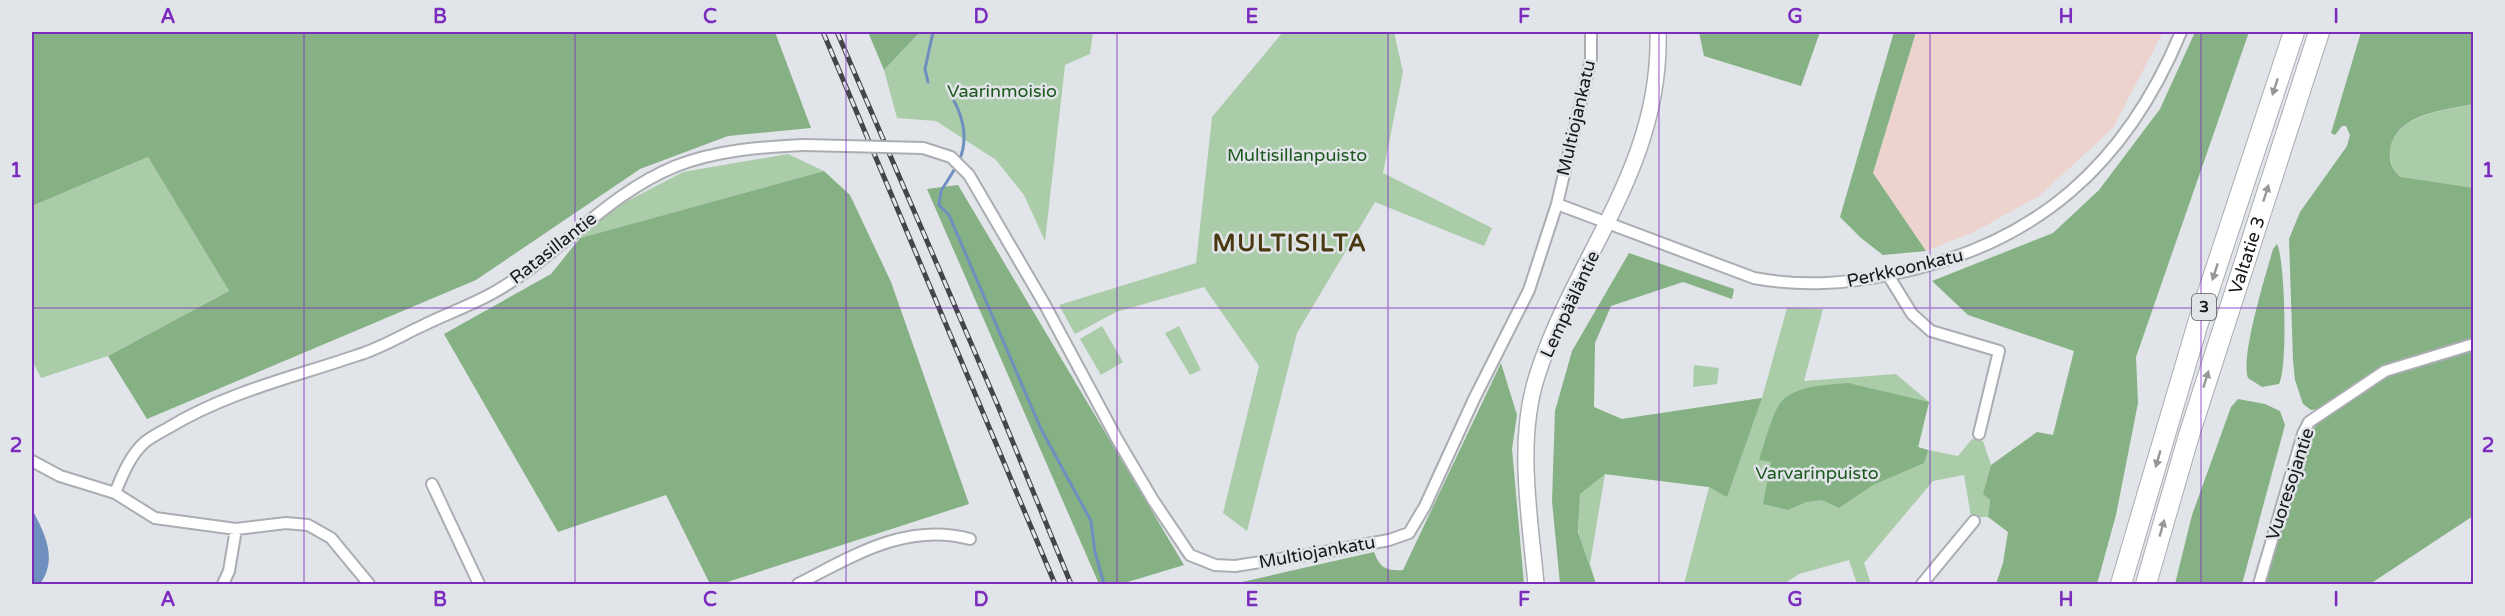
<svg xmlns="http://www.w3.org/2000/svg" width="2505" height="616" font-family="'Varela Round',sans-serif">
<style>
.industrial{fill:#edd3cd}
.green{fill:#abcca9}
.forest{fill:#86b184}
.water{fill:#6f8fbe}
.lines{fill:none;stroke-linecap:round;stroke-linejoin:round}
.stream{stroke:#6f8fbe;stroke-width:3}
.street-casing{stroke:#aaadb2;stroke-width:14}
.secondary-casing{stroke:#aaadb2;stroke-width:18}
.highway-casing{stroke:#aaadb2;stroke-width:22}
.street{stroke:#fff;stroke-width:10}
.secondary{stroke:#fff;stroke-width:15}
.highway{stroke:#fff;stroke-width:20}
.rail-casing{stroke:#444548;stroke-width:5}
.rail{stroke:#e1e4e8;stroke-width:3;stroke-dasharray:9;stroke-linecap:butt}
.street-bridge-casing{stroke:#aaadb2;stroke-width:14;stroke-linecap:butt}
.street-bridge{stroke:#fff;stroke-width:10}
.oneway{fill:#979798}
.grid{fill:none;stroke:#7b2cbf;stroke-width:1.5;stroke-opacity:0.55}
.labels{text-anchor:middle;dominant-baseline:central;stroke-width:5;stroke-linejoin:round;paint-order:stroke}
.shield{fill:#e1e4e8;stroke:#545558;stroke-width:1.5}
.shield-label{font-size:16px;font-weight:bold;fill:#17181a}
.park-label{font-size:18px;fill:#1d591f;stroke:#e1e4e8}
.street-label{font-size:18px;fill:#17181a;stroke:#e1e4e8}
.district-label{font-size:24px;font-weight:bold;letter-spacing:1.5px;fill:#493911;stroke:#e1e4e8}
.neatline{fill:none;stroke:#7b2cbf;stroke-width:2}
.grid-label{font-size:20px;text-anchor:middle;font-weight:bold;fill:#7b2cbf}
</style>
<rect width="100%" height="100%" fill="#e1e4e8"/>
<path class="industrial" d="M1916,32H2163L2113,128L2039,196L1974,232L1926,251L1873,173Z"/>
<path class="green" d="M920,32H1093L1090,54L1065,65L1045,241L1024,195L996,160L936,121L897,118L884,70Z
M1283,32H1394L1403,72L1383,173L1492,228L1484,246L1375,202L1297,333L1247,531L1223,513L1259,366L1204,287L1116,312L1075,334L1059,305L1196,263L1212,117Z
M2473,104V188C2454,185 2416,186 2400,176C2393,172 2391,164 2390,156C2388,116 2445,110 2473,104Z
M788,154L824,171L580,238L614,208L683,172Z
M148,157L229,291L108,356L41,378L32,360V206Z
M1787,308L1823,309L1804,381L1896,374L1929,402L1918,448L1958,456L1972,439L1983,441L1991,465L1984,494L1990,500L1988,517H1971L1964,475L1933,481L1864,563L1871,584H1857L1849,560L1799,574L1784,584H1684L1709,487L1605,474L1590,564L1596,584H1577L1582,414L1621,419L1762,398Z
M1102,326L1123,362L1101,375L1080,339Z
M1179,326L1201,370L1190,375L1165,333Z
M1694,365L1719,368L1717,384L1693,387Z"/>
<path class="forest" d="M32,32H775L811,128L728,136L640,169L476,280L147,419L108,356L229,291L148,157L32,206Z
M868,32H920L884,70Z
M1699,32H1820L1801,86L1704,56Z
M1894,32H1916L1873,173L1926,251L1883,255L1861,238L1840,217Z
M2195,32H2249L2136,357L2138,403L2116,515L2097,584H1996L2003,563L2008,532L1988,517L1990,500L1983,494L1991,465L2037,432L2053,435L2074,351L1968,315L1932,281L2053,233L2099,190L2160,109Z
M2361,32H2473V104C2445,110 2393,114 2390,152C2389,163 2393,171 2401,177L2473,188V340L2394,363L2321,409L2311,410L2303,404L2295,380L2293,360L2289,239L2300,212L2347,146L2350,135L2346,126H2342L2335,135L2331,133Z
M824,171L850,195L891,282L969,504L721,584H710L666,495L558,532L444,334L551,274L580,238Z
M958,185L1184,565L1121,584H1099L927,189Z
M2277,244C2285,259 2288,368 2279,384L2262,387L2248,378C2240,357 2266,274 2273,249Z
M1629,253L1734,289L1732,299L1683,282L1611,306L1595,343L1594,407L1622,419L1762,398L1727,497L1709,487L1605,474L1580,494L1578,533L1596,584H1560L1552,501L1555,411L1572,351Z
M2473,347V516L2370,584H2263L2302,451L2317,423L2383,376Z
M1501,363L1517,415L1512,449L1524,584H1233L1374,552C1380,568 1386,571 1403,570Z
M1848,383L1929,402L1918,447L1928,450L1924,463L1873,485L1839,508L1822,500L1806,502L1788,510L1763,504L1771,462L1759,460C1764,446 1772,413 1781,402C1796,385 1828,385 1848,383Z
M2238,399L2265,404L2280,411L2285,425L2242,584H2175L2192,515L2231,407Z"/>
<path class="water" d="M32,509C45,534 58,559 40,584H32Z"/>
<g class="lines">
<path class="stream" d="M928,82L925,69L933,32
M954,101C964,119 968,141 959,161
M956,167L941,191L939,205L949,215L1041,429L1091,521L1095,552L1104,584"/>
<g class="street-casing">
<path id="street" d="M923,148L951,157L969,175L1045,305L1117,439L1153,500L1190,555L1215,565L1235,566L1319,553L1389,540L1409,533L1425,506L1474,399L1529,290L1557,204L1591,59V32
M1557,204L1754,278C1802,287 1845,284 1893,274C2036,245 2126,165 2181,32
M1888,275L1912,314L1931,331L1999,351L1979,434
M32,461L60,476L115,493L155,518L236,529L286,523L308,525L331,538L369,584
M432,484L479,584
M115,493C122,476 130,455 145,442C151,437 161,432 168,428C227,392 294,377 358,355C381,348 402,335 424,325C448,313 475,304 498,290C561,253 607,194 676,166C717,150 761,147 805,145
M223,584L229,571L236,529
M798,584C853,556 906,522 970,539
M1922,584L1974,521
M2259,584L2303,434L2309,422L2385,371L2474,344"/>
</g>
<g class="secondary-casing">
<path id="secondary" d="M1536,584C1530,518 1516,441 1537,376C1575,256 1662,167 1658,32"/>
</g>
<g class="highway-casing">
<g id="highway">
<path d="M2121,584L2198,323L2294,32"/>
<path id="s1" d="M2146,584L2189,435L2319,32"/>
</g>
</g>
<use href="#street" class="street"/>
<use href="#secondary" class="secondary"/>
<use href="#highway" class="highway"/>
<g class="rail-casing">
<path id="rail" d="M823,32L1055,584
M837,32L998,406L1071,584"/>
</g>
<use href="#rail" class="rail"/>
<g class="street-bridge-casing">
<path id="street-bridge" d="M805,145L923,148"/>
</g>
<use href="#street-bridge" class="street-bridge"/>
</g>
<defs><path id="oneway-solid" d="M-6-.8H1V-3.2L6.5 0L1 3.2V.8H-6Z" transform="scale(1.5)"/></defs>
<g class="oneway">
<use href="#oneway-solid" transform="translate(2275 87) rotate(108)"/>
<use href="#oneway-solid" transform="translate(2266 193) rotate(-72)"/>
<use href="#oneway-solid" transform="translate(2215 272) rotate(108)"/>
<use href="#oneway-solid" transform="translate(2206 379) rotate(-73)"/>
<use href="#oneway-solid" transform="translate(2158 459) rotate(106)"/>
<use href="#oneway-solid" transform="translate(2162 528) rotate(-74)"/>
</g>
<path class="grid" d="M304,32V584M575,32V584M846,32V584M1117,32V584M1388,32V584M1659,32V584M1930,32V584M2201,32V584M32,308H2474"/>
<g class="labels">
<rect class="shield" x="2192" y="294" width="24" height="26" rx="4.5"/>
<g class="shield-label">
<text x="2204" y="307">3</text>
</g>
<g class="park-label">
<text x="1002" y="91">Vaarinmoisio</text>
<text x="1297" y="155">Multisillanpuisto</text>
<text x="1817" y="473">Varvarinpuisto</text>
</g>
<g class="street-label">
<text transform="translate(1576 118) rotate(-77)">Multiojankatu</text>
<text transform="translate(553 248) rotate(-38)">Ratasillantie</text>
<text stroke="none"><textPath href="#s1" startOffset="344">Valtatie 3</textPath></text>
<text transform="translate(1905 268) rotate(-13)">Perkkoonkatu</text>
<text transform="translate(1570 304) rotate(-65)">Lempääläntie</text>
<text transform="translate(2290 484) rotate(-72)">Vuoresojantie</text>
<text transform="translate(1317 552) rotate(-10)">Multiojankatu</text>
</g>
<g class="district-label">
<text x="1290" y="243">MULTISILTA</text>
</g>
</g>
<rect width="2505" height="616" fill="none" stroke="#e1e4e8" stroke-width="66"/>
<rect x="33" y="33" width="2439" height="550" class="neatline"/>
<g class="grid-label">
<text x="168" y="23">A</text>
<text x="440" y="23">B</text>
<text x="710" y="23">C</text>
<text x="981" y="23">D</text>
<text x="1252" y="23">E</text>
<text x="1524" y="23">F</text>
<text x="1795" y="23">G</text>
<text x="2066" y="23">H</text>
<text x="2336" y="23">I</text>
<text x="16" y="177">1</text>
<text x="2488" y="177">1</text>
<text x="16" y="452">2</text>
<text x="2488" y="452">2</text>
<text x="168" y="606">A</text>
<text x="440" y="606">B</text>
<text x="710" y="606">C</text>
<text x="981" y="606">D</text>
<text x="1252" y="606">E</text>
<text x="1524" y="606">F</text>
<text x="1795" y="606">G</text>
<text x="2066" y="606">H</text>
<text x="2336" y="606">I</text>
</g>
</svg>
